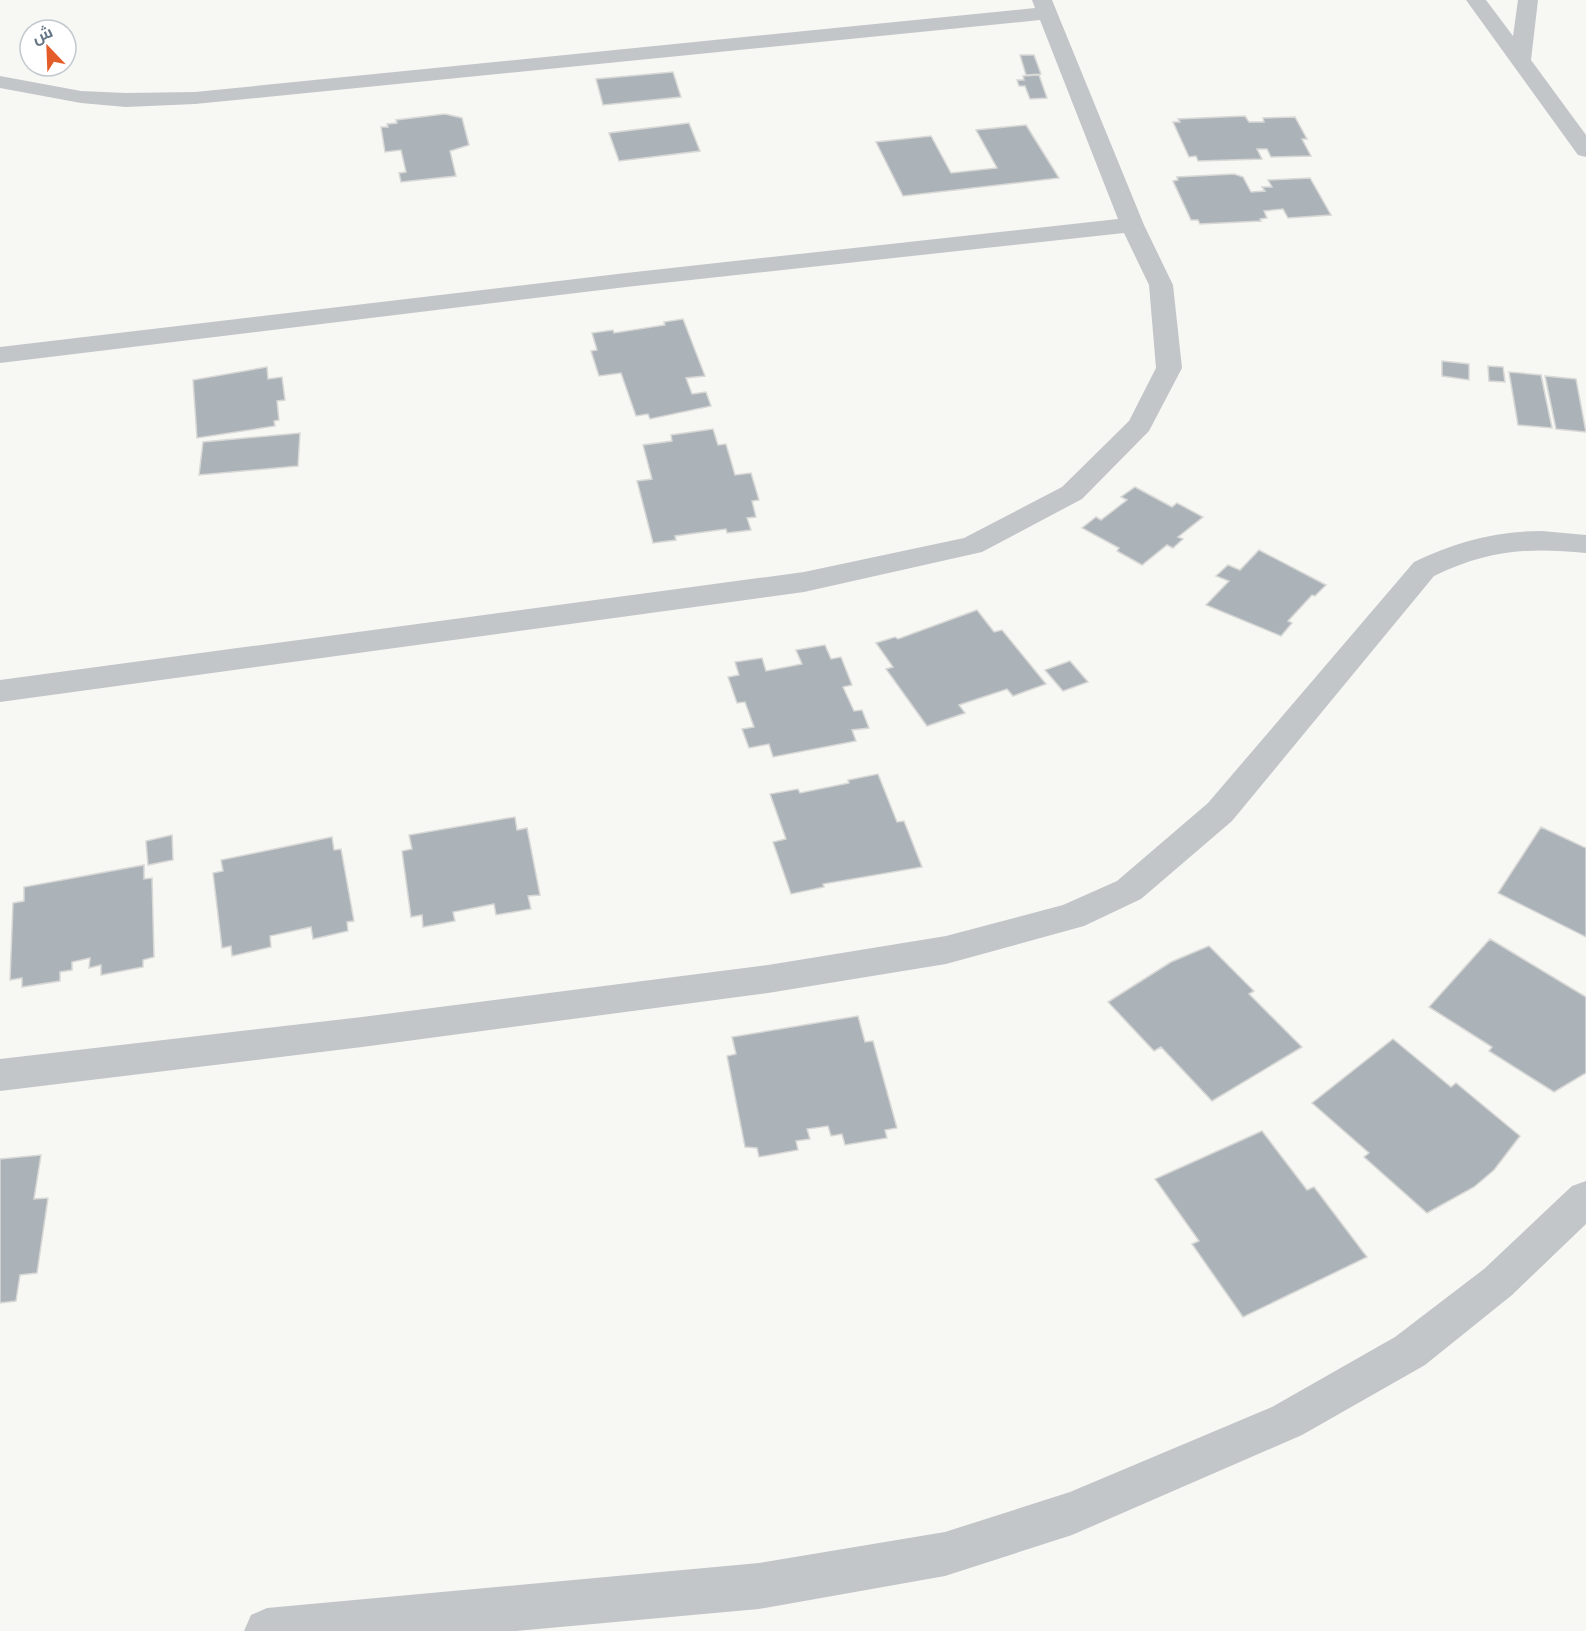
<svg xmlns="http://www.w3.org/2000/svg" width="1586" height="1631" font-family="Jost,Cairo,sans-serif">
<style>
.building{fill:#abb3b9;stroke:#d8d8d6;stroke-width:1.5}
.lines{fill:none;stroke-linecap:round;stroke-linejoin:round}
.street{fill:#c2c6c9;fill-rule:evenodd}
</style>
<rect width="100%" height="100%" fill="#f7f7f4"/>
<path class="building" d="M1020,55H1034L1041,74L1026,75Z
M673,72L681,97L603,105L596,79Z
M1039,75L1047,98L1030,99L1025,86H1019L1017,80H1024L1023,76Z
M445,114L462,118L469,145L450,151L456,176L401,182L399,173L406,172L401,150L385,152L381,127H388L387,124L397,123L396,120Z
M1245,116L1249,122H1264L1263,118L1295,117L1307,139H1302L1311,156L1271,157L1267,149H1257L1262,159L1198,161L1196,156L1189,157L1173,122H1180L1178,119Z
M689,123L700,151L619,161L609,133Z
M1026,125L1059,178L903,196L876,142L931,136L951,173L997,168L976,130Z
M1234,174L1243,177L1251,192L1265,191L1262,187H1272L1268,180L1310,178L1331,215L1288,218L1283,209L1264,211L1267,218L1260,219L1261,221L1200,224L1198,220H1191L1173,181L1178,180L1177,177Z
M683,319L705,376L686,378L692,394L706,392L711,406L650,419L648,414L636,416L621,373L599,376L591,351L597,350L592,333L613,330L614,333L665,325L664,322Z
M1442,361L1469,364V380L1442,376Z
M1488,366L1503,367L1505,382L1489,381Z
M267,367L268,379L282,377L285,400L277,401L279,420L274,421L275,426L197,438L193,380Z
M1509,372L1541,375L1552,428L1518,425Z
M1545,376L1576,379L1586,432L1556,429Z
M713,429L718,445L726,444L735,475L751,473L759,500L752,501L756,517L747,518L751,530L727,533L726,529L675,536L676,540L653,543L637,481L652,479L643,445L672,441L671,435Z
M300,433L298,466L199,475L203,442Z
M1135,487L1172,507L1177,503L1203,517L1178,537L1183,539L1173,548L1167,545L1142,565L1117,551L1119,548L1082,528L1096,517L1101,520L1127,500L1121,497Z
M1259,550L1326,585L1315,596L1312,595L1288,621L1292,623L1281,636L1206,605L1229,581L1216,576L1228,565L1240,570Z
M977,610L994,632L1002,630L1046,684L1013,696L1007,689L959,705L965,713L927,726L886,669L893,667L876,643L895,637L898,639Z
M825,645L831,659L841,657L852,685L843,687L854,711L862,710L869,728L852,730L856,741L773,757L769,744L749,748L742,729L754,727L745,702L737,703L728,677L739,675L735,662L762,658L766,671L802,664L796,650Z
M1070,661L1088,682L1063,691L1045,670Z
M878,774L897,822L904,821L922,867L823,884L824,887L791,894L773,842L786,839L770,794L798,789L800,793L849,783L848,780Z
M515,817L517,830L527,828L540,895L528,896L531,909L496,915L494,904L453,912L455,921L423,927L422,915L411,917L402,851L412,849L409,835Z
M1541,827L1586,848V937L1498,893Z
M172,835L173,860L148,865L146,841Z
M332,837L334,850L341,849L354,921L347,922L348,931L313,939L311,927L270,936L271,947L232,956L231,946L222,948L213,873L223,871L221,860Z
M144,865V879L152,878L154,957L143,960V967L101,975V965L89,968L90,958L72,962V970L60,972V981L22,987V978L10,980L13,903L24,901V887Z
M1490,939L1586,997V1073L1554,1092L1489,1051L1492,1047L1429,1007Z
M1209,946L1254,991L1249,994L1302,1047L1212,1101L1161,1047L1154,1051L1108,1002L1171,962Z
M858,1016L865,1042L873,1041L897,1128L885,1130L887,1138L845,1145L842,1134L831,1136L828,1126L807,1129L810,1139L796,1141L798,1150L759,1157L757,1148L745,1147L727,1056L736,1054L732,1037Z
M1393,1039L1451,1087L1456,1083L1520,1136L1494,1170L1474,1187L1427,1213L1364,1157L1369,1153L1312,1103Z
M1262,1131L1307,1190L1314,1187L1367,1257L1243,1317L1192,1244L1199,1241L1155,1179Z
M41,1155L34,1199L48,1198L37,1273L20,1275L16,1301L0,1303V1159Z"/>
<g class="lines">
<path class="street" d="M1032,0H1052L1144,225L1173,285L1182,368L1149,431L1082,499L982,552L804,592L0,702V680L804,572L964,538L1062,487L1129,421L1156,368L1149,285L1124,233L626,287L0,363V347L626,273L1118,219L1040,20L195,104L126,107L81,103L0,88V76L81,91L126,93L195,92L1035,8Z
M1466,0H1486L1513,36L1518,0H1538L1531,60L1586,135V157L1578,155Z
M1542,531L1586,535V553C1528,547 1488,550 1434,576L1232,821L1141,899L1084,926L946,964L768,993L362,1047L0,1091V1059L362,1017L768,965L946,936L1063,905L1117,881L1208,803L1414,562C1455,542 1496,531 1542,531Z
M1586,1181V1224L1512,1295L1425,1365L1302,1435L1072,1535L945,1576L759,1609L516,1631H244L251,1615L267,1608L759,1563L945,1532L1070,1492L1272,1407L1395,1337L1484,1269L1572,1186Z"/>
</g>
<g transform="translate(48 48) rotate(337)"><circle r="28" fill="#ffffff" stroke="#c2c8ce" stroke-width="1.5"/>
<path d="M0-4.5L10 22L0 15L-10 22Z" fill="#e45c27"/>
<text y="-9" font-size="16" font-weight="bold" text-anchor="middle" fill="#667685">ش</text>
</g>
</svg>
